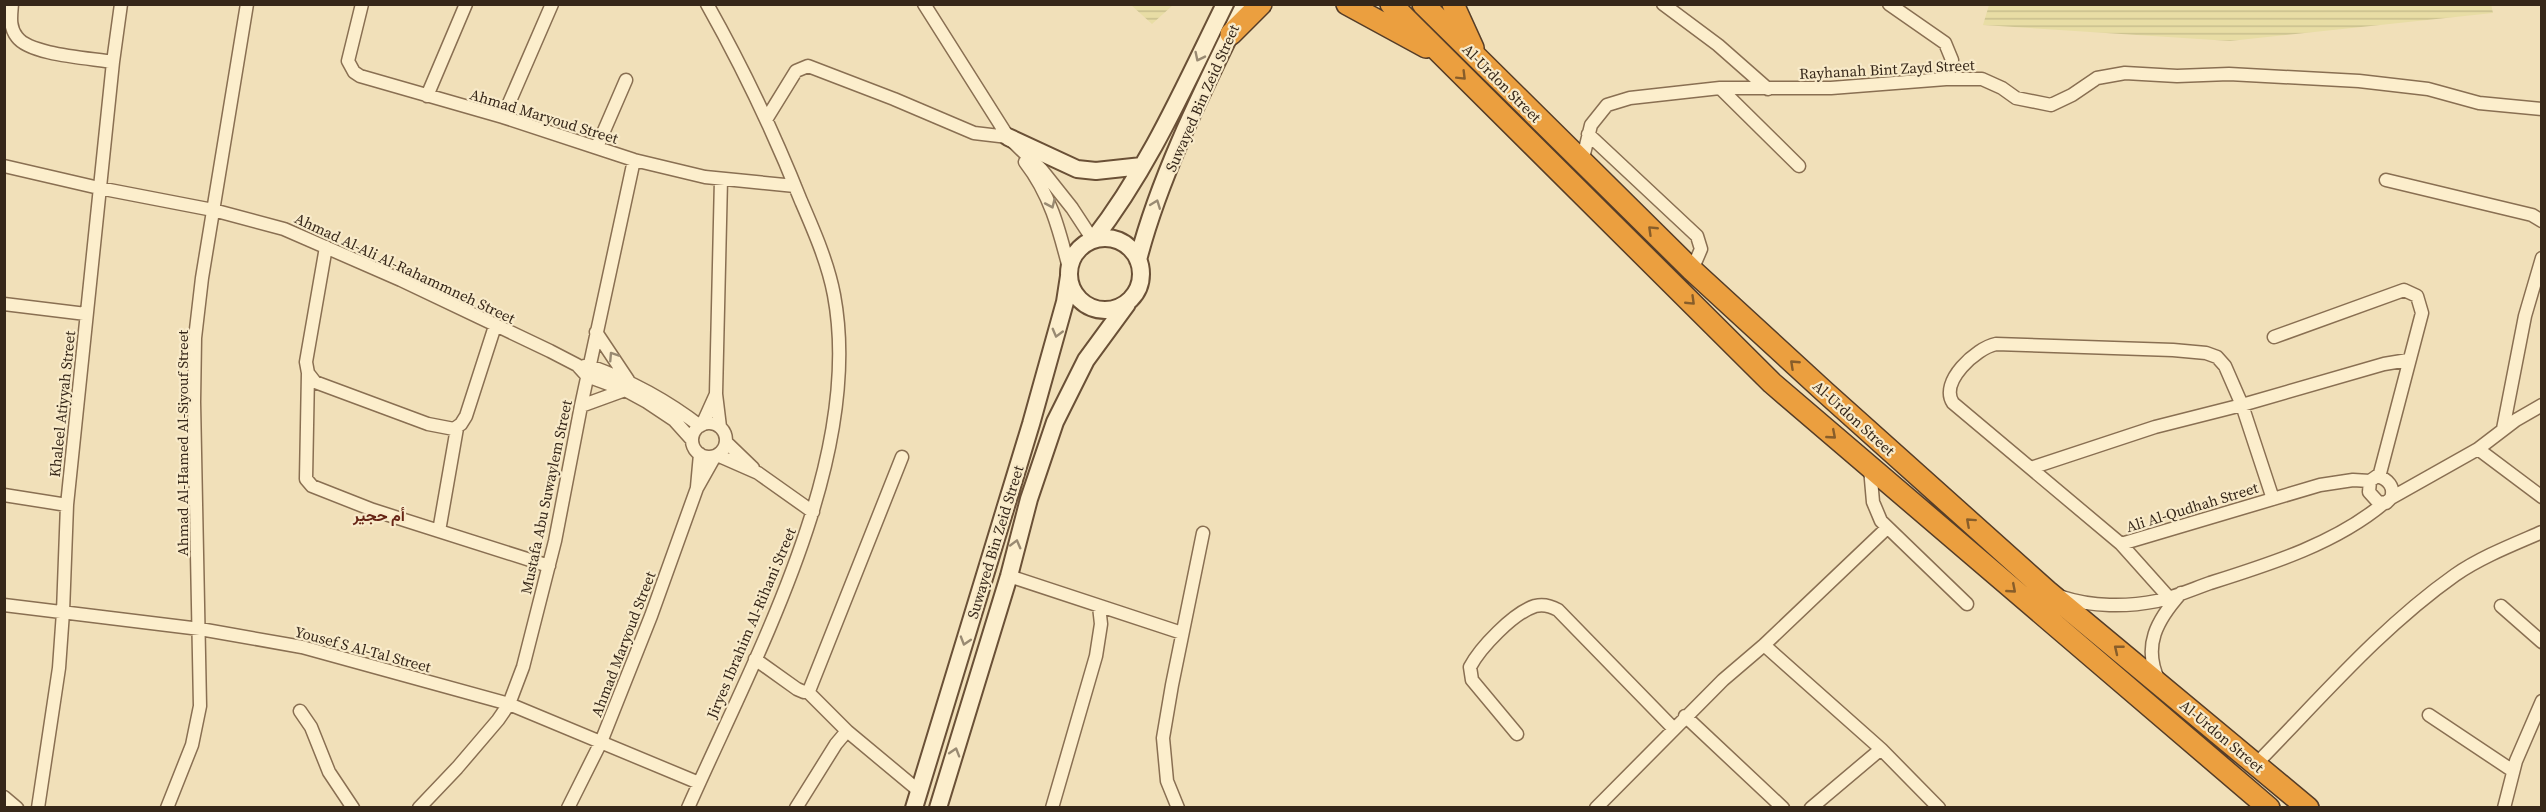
<svg xmlns="http://www.w3.org/2000/svg" width="2546" height="812" font-family="'Source Serif 4',Vazirmatn,serif">
<style>
.farmland{fill:url(#farmland-rules)}
.lines{fill:none;stroke-linecap:round;stroke-linejoin:round}
.street-casing{stroke:#896f52;stroke-width:15}
.secondary-casing{stroke:#6a5036;stroke-width:20}
.highway-casing{stroke:#553d28;stroke-width:24}
.street{stroke:#fceecc;stroke-width:12}
.secondary{stroke:#fceecc;stroke-width:16}
.highway{stroke:#eb9f3f;stroke-width:21}
.oneway{stroke:#998a72}
.oneway2{stroke:#875d2a}
.labels{text-anchor:middle;dominant-baseline:central;stroke-width:4.5;stroke-linejoin:round;paint-order:stroke}
.street-label{font-size:15px;fill:#362719;stroke:#f8eac9}
.neighbourhood-label{font-size:16px;font-weight:bold;fill:#672515;stroke:#f8eac9}
</style>
<defs>
<pattern id="farmland-rules" width="6" height="5" patternUnits="userSpaceOnUse" patternTransform="scale(1.5)"><rect width="6" height="5" fill="#e8dda5"/><path d="M0 2.5h6" fill="none" stroke="#c8be8d"/></pattern>
</defs>
<rect width="100%" height="100%" fill="#f1e0b9"/>
<path class="farmland" d="M1131,5H1173L1152,24Z
M1989,5L2491,4L2493,13L2230,41L1983,25Z"/>
<g class="lines">
<g class="street-casing">
<path id="street" d="M12,4C11,16 9,27 17,37C30,55 90,58 113,62
M362,4L348,61L354,72L360,76L503,117L634,160L705,177L795,186
M924,4L1010,140
M1663,4L1718,45L1768,89
M1889,4L1945,43L1952,60L1946,79
M1720,88L1799,166
M427,96L466,4
M503,117L552,4
M767,118L796,71L808,66L894,99L974,133L1008,137L1041,169L1072,208L1093,240
M1588,134L1697,236L1701,249L1692,270
M597,147L626,80
M1025,162C1050,194 1059,229 1069,268
M1582,162L1591,125L1607,105L1630,98L1720,88H1831L1946,79H1982L2002,88L2016,98L2051,105L2072,95L2097,78L2125,73L2177,76L2229,74L2359,81L2428,89L2479,103L2542,109
M4,166L99,188L213,210L284,229L401,280L550,351L577,365L587,376L625,390L647,402L674,420L692,440
M2386,180L2532,215L2542,221
M326,247L306,362L308,373L315,382L428,424L454,429L461,424L466,416L495,326
M4,304L86,314
M596,332L628,380
M2274,337L2404,290L2417,296L2422,313L2379,477
M584,366H590C631,381 665,399 700,426
M308,373L306,479L312,486L373,510L549,566
M581,406L625,390
M692 440a17 17 0 1 1 34 0a17 17 0 1 1-34 0Z
M702,425L716,394
M720,427L716,394L721,179
M2503,429L2525,316L2542,258
M726,442L753,468
M2478,449L2542,497
M717,455L758,473L813,512
M1870,468L1873,502L1881,521L1967,604
M2031,468L2155,427L2242,405L2384,364L2408,360
M2377,476C2388,479 2395,487 2391,498L2386,503L2378,502L2369,492L2370,481Z
M697,487L700,454
M4,495L67,505
M2391,498L2478,449L2516,420L2542,405
M2273,499L2242,405L2225,366L2217,357L2206,353L2173,350L1996,344C1976,348 1939,382 1953,403L2121,544L2320,485L2353,480L2370,481
M439,531L457,428
M2121,544L2172,601
M1009,576L1182,633
M2062,597C2092,607 2127,607 2157,601C2175,597 2193,589 2210,583C2270,564 2335,544 2384,503
M4,605L200,629L302,647L509,704L699,783
M2501,606L2542,642
M1764,645L1881,749L1939,808
M755,659L797,689L804,692L809,691L902,457
M2159,681C2142,646 2157,620 2181,593
M300,711L311,727L329,772L353,808
M2429,715L2513,771
M1685,716L1783,808
M847,731L919,791
M1517,734L1472,680L1470,667C1480,648 1513,613 1535,606C1543,604 1551,606 1558,610L1673,728
M2256,764C2320,699 2380,628 2455,575C2481,557 2512,545 2542,532
M4,797L17,808
M38,808L59,668L63,612L67,505L113,62L121,4
M167,808L192,745L200,706L194,402L195,338L202,278L247,4
M419,808L457,768L498,720L509,704L523,667L555,541L581,406L634,160
M568,808L601,742L651,616L697,488L715,456
M688,808C753,660 865,460 834,295C828,263 814,231 801,201C774,133 743,68 707,4
M796,808L836,744L847,731L808,692
M1052,808L1096,656L1101,624L1099,606
M1178,808L1167,781L1163,738L1172,685L1203,533
M1596,808L1723,680L1764,645L1887,528
M1811,808L1881,749
M2504,808L2516,761L2542,701"/>
</g>
<g class="secondary-casing">
<path id="secondary" d="M1008,137L1077,169L1096,171L1142,166
M1069 274a36 36 0 1 1 72 0a36 36 0 1 1-72 0Z
M1093,240C1149,168 1185,85 1225,4
M1138,260C1160,174 1206,84 1245,4
M914,808L1031,424L1065,302L1069,276
M938,808L1009,576L1029,499L1055,422L1086,360L1127,304"/>
</g>
<g class="highway-casing">
<path id="highway" d="M1347,4L1426,47
M1391,4L1772,383L2269,808
M1423,4L1692,270L1826,393L2047,591L2308,808
M1453,4L1473,48
M1231,34L1261,4"/>
</g>
<use href="#street" class="street"/>
<use href="#secondary" class="secondary"/>
<use href="#highway" class="highway"/>
</g>
<defs><path id="oneway-chevron" d="M-2-3.5L2.5 0L-2 3.5" fill="none" stroke-width="1.6" stroke-linecap="round" stroke-linejoin="round" transform="scale(1.5)"/></defs>
<g class="oneway">
<use href="#oneway-chevron" transform="translate(1199 57) rotate(116)"/>
<use href="#oneway-chevron" transform="translate(1051 204) rotate(66)"/>
<use href="#oneway-chevron" transform="translate(1156 204) rotate(-69)"/>
<use href="#oneway-chevron" transform="translate(1057 333) rotate(105)"/>
<use href="#oneway-chevron" transform="translate(613 356) rotate(-123)"/>
<use href="#oneway-chevron" transform="translate(1016 544) rotate(-75)"/>
<use href="#oneway-chevron" transform="translate(965 641) rotate(107)"/>
<use href="#oneway-chevron" transform="translate(955 752) rotate(-73)"/>
</g>
<g class="oneway2">
<use href="#oneway-chevron" transform="translate(1462 76) rotate(45)"/>
<use href="#oneway-chevron" transform="translate(1652 230) rotate(-136)"/>
<use href="#oneway-chevron" transform="translate(1691 301) rotate(44)"/>
<use href="#oneway-chevron" transform="translate(1794 364) rotate(-137)"/>
<use href="#oneway-chevron" transform="translate(1832 435) rotate(41)"/>
<use href="#oneway-chevron" transform="translate(1970 522) rotate(-138)"/>
<use href="#oneway-chevron" transform="translate(2012 589) rotate(41)"/>
<use href="#oneway-chevron" transform="translate(2118 649) rotate(-141)"/>
</g>
<g class="labels">
<g class="street-label">
<text transform="translate(1887 69) rotate(-3)">Rayhanah Bint Zayd Street</text>
<text transform="translate(1502 83) rotate(45)">Al-Urdon Street</text>
<text transform="translate(1202 98) rotate(-66)">Suwayed Bin Zeid Street</text>
<text transform="translate(544 116) rotate(17)">Ahmad Maryoud Street</text>
<text transform="translate(405 268) rotate(25)">Ahmad Al-Ali Al-Rahammneh Street</text>
<text transform="translate(62 404) rotate(-84)">Khaleel Atiyyah Street</text>
<text transform="translate(1854 418) rotate(42)">Al-Urdon Street</text>
<text transform="translate(182 443) rotate(-90)">Ahmad Al-Hamed Al-Siyouf Street</text>
<text transform="translate(546 497) rotate(-78)">Mustafa Abu Suwaylem Street</text>
<text transform="translate(2192 507) rotate(-17)">Ali Al-Qudhah Street</text>
<text transform="translate(995 542) rotate(-73)">Suwayed Bin Zeid Street</text>
<text transform="translate(751 623) rotate(-67)">Jiryes Ibrahim Al-Rihani Street</text>
<text transform="translate(623 644) rotate(-69)">Ahmad Maryoud Street</text>
<text transform="translate(363 649) rotate(15)">Yousef S Al-Tal Street</text>
<text transform="translate(2222 736) rotate(40)">Al-Urdon Street</text>
</g>
<g class="neighbourhood-label">
<text x="379" y="515">أم حجير</text>
</g>
</g>
<rect width="2546" height="812" fill="none" stroke="#362719" stroke-width="12"/>
</svg>
